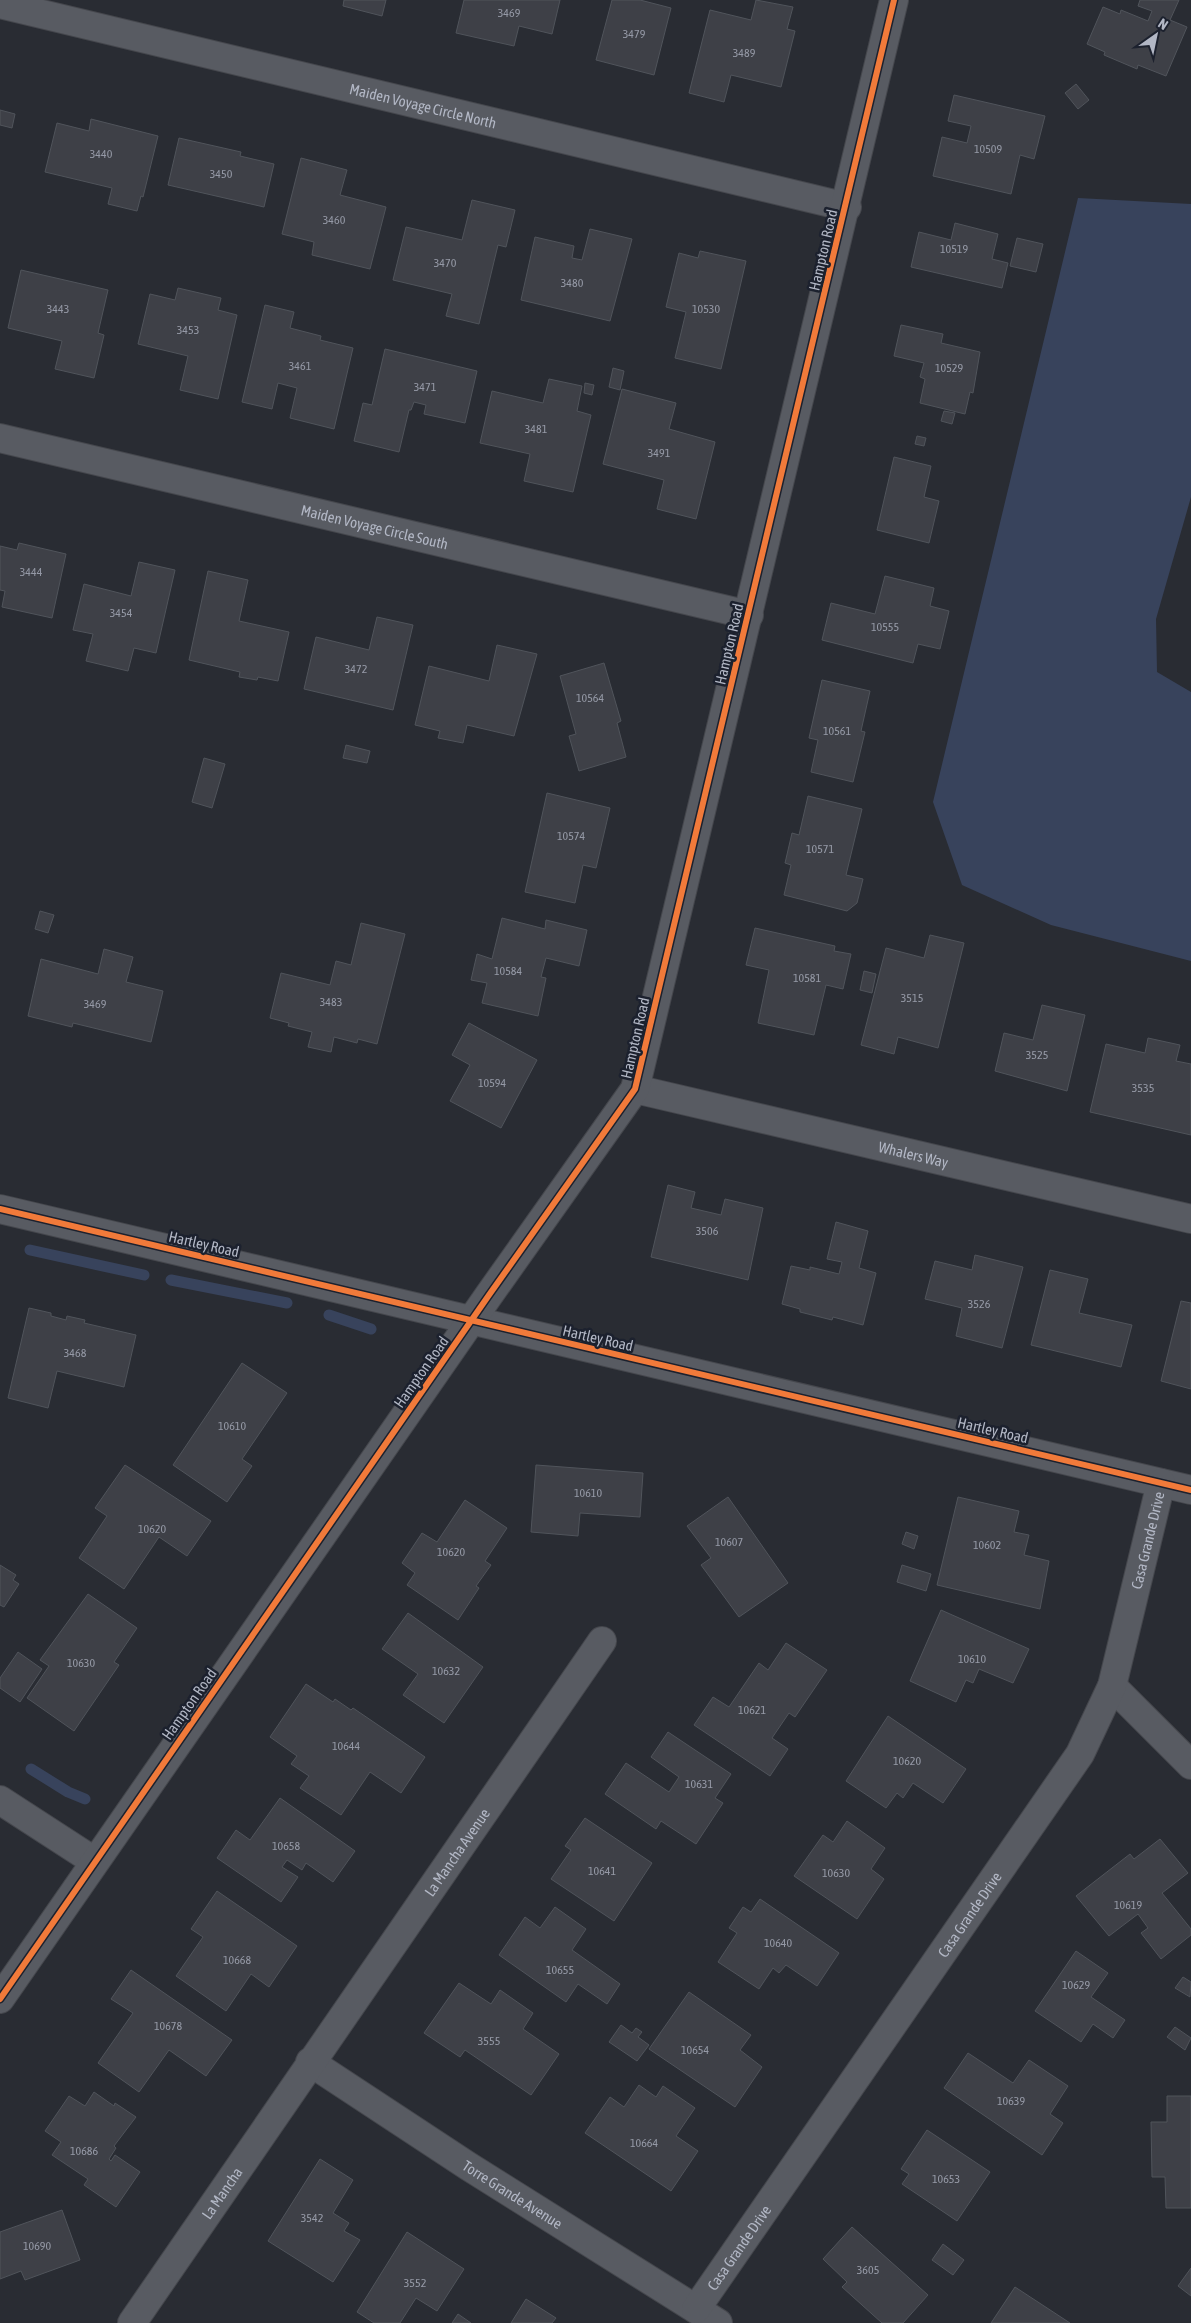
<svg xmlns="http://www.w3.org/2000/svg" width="1191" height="2323" font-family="'Asap Condensed',sans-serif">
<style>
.water{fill:#38435c}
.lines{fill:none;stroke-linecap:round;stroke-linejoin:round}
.stream{stroke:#38435c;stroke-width:11}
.building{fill:#3e4047;stroke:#50545b}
.minor-casing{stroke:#45474d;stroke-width:30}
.minor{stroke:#585b62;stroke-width:28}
.cycleway-casing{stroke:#1c212e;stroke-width:9}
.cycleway{stroke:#f17a3a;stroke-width:6}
.labels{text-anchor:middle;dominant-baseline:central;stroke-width:5;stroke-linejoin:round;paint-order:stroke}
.number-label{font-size:12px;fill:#9599a6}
.street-label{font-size:15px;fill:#b2b7c5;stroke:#1c212e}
</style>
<rect width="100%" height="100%" fill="#292c33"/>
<path class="water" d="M1078,198L1191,204V497L1156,619L1157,672L1191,692V961L1051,925L962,885L933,802Z"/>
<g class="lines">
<path class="stream" d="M30,1250L144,1275
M171,1280L287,1303
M329,1315L371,1329
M31,1769L68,1792L85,1799"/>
</g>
<path class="building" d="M344,0H386L382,16L343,6Z
M464,0H560L552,34L519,26L514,46L456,33Z
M612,0H640L671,8L654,75L596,60Z
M756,0L793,7L787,29L795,31L781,87L731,75L724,102L689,93L710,10L751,20Z
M1140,0H1179L1170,20L1187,27L1166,76L1138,65L1137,69L1104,55L1105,52L1087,44L1103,7L1120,14L1121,10L1148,21L1152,11L1138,6Z
M1076,84L1089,100L1078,109L1065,93Z
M954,95L1045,116L1034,159L1020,155L1011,194L933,176L942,137L967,143L971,126L948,121Z
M0,110L15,114L12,128L0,125Z
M91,119L158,136L143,197L141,196L137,211L108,204L112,188L45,172L57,123L89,131Z
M179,138L241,152L240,156L274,164L264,207L168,185Z
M301,158L347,170L340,195L386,207L370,269L312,255L314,242L282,234Z
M472,200L515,210L506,247L498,245L479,324L446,316L452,294L393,280L406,227L462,240Z
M955,223L998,234L992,259L1008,263L1002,288L911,267L919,232L951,240Z
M590,229L632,239L610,321L521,300L535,237L574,246L572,258L582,260Z
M1017,238L1043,244L1036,272L1010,266Z
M700,251L746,261L721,369L675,358L686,312L666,307L679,253L698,258Z
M21,270L108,290L98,333L104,335L94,378L55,369L62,341L8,328Z
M178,288L221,298L218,310L237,315L218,399L180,390L188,356L138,344L150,294L175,300Z
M265,305L294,312L290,328L321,336L320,340L353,348L334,429L290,418L297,388L278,383L272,409L242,402Z
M901,325L943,334L941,343L980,352L973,393L970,392L965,414L920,403L925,379L920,377L924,363L894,356Z
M385,349L477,371L465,423L424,414L426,405L414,402L411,410H409L399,452L354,441L363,403L372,405Z
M613,368L624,371L620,390L609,387Z
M549,379L582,386L577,411L591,415L573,492L524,481L530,454L480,443L492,391L543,403Z
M585,383L594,385L592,395L584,393Z
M622,389L676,403L669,429L715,442L696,519L657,509L664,480L603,464Z
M944,411L955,413L952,424L941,421Z
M917,436L926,438L924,446L915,444Z
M894,457L931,466L924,497L939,501L929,543L877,530Z
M19,543L66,554L52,618L2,607L5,591L0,590V546L17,550Z
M139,562L175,570L156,653L134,648L128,671L86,661L93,634L73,630L84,584L131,596Z
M208,571L248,580L239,621L289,632L278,681L258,677L257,680L239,677L240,672L189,660Z
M885,576L934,588L930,606L949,611L940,649L918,644L913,663L822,640L831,603L875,614Z
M377,617L413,625L393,710L304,689L316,637L369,650Z
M497,645L537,654L514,736L467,725L463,743L438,738L440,731L415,725L429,666L489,681Z
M604,663L621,721L617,723L626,757L579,771L569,736L576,734L560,676Z
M822,680L870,691L861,731L865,732L853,782L811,772L818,740L809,738Z
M346,745L370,751L367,763L343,758Z
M204,758L225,764L212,808L192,802Z
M547,793L610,808L596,868L583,865L575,903L525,892Z
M808,796L862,809L846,875L863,879L857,903L847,911L784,895L791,865L785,863L792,833L799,835Z
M40,911L54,915L48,933L35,929Z
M502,918L545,929L546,920L587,930L579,966L546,958L541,977L546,978L538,1016L482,1003L487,983L471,980L477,954L492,959Z
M361,923L405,934L377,1044L358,1039L357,1043L334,1037L331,1052L308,1047L312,1032L288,1026L289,1023L270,1018L281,973L330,985L336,961L351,965Z
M755,928L835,946L834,951L851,954L843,989L826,985L814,1035L758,1023L769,970L746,965Z
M930,935L964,943L938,1048L898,1037L894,1054L861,1045L886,948L924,958Z
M104,949L133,957L126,982L163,991L151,1042L73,1023L72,1027L28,1016L41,959L98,974Z
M864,971L876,974L872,993L860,990Z
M1042,1005L1085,1015L1067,1091L995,1071L1004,1033L1033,1040Z
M469,1023L537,1060L501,1128L450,1101L470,1065L452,1055Z
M1148,1038L1180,1045L1176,1061L1191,1064V1135L1090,1112L1106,1044L1145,1053Z
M668,1185L695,1192L691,1208L721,1215L725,1199L763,1208L748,1280L651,1257Z
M836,1222L868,1231L859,1268L876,1273L863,1325L833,1317L832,1320L800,1312V1309L782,1304L791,1266L810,1270V1267L839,1274L842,1262L827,1259Z
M975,1255L1023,1267L1002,1348L956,1336L962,1308L925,1299L935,1261L972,1270Z
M1050,1270L1088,1279L1079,1313L1132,1325L1121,1367L1031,1345Z
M1181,1301L1191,1303V1389L1161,1381Z
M29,1308L51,1313V1316L66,1320L67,1316L85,1320L84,1323L136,1335L124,1387L57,1371L48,1408L8,1398Z
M242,1363L287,1393L242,1459L252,1466L227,1502L173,1465Z
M125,1465L211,1521L187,1556L159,1537L124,1589L79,1558L107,1516L95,1508Z
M536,1465L643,1473L640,1517L580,1513L578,1536L531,1532Z
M728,1497L788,1583L739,1617L701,1565L711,1558L687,1526Z
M958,1497L1019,1511L1014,1532L1029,1535L1024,1555L1049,1561L1040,1609L937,1585Z
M465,1500L507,1528L485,1561L491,1565L476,1586L479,1588L458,1620L407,1585L415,1573L402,1563L422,1533L437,1542Z
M906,1532L918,1536L914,1549L902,1544Z
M0,1565L16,1575L13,1580L19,1584L4,1607L0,1605Z
M902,1565L931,1574L926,1591L897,1582Z
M88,1594L137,1628L114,1662L119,1665L74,1731L27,1698L49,1666L40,1660Z
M941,1610L1029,1649L1013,1683L979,1669L973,1683L966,1680L956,1702L910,1681Z
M408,1613L483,1667L444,1723L403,1695L418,1674L382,1649Z
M786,1643L827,1670L795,1717L789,1713L772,1738L788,1749L770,1776L694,1725L713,1697L729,1707L759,1663L768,1670Z
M18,1652L42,1669L20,1702L0,1688V1678Z
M306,1684L333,1702L335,1699L351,1710L353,1708L425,1757L401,1793L370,1772L341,1815L300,1788L309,1776L291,1764L297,1756L270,1737Z
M888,1716L966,1769L943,1803L913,1783L903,1798L897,1793L886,1808L846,1781Z
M668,1732L731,1774L715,1798L723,1803L696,1844L661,1821L656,1829L605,1794L626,1763L669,1792L679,1777L651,1757Z
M280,1798L355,1851L333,1882L306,1863L302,1870L287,1860L282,1867L298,1877L281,1902L217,1858L236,1830L250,1840Z
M585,1818L652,1863L614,1921L551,1879L571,1850L565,1846Z
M847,1821L885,1848L871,1869L884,1879L857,1919L794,1876L823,1835L833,1842Z
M1160,1839L1188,1873L1162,1893L1191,1929V1935L1161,1959L1141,1933L1148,1928L1138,1914L1109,1936L1076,1896L1130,1854L1134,1859Z
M217,1891L297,1946L269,1987L251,1974L226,2011L176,1976L203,1937L191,1929Z
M760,1899L839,1953L817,1986L786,1965L779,1973L773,1968L759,1989L718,1962L737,1933L729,1928L743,1907L751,1912Z
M555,1907L586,1929L572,1950L620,1984L607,2004L578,1984L566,2002L499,1955L525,1917L540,1928Z
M1076,1951L1108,1973L1091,1997L1125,2020L1113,2038L1093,2024L1081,2042L1035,2011Z
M131,1970L232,2040L206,2076L169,2050L139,2092L98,2063L133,2013L111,1999Z
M1183,1977L1191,1982L1190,1997L1175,1988Z
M459,1983L491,2004L500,1990L533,2013L523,2029L559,2054L531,2095L465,2050L460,2057L424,2033Z
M689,1992L751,2035L740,2050L762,2067L735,2107L649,2049Z
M621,2025L632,2033L636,2028L642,2032L638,2037L649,2045L637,2061L609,2042Z
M1175,2027L1191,2038L1185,2050L1167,2037Z
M968,2053L1013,2083L1029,2060L1068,2086L1050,2114L1063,2123L1042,2155L944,2088Z
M639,2085L656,2097L663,2086L695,2108L676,2136L698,2151L671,2191L585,2133L610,2097L624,2107Z
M94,2092L114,2106L115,2103L136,2117L114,2146L116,2148L109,2159L111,2161L115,2155L140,2172L116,2207L84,2185L88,2179L52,2155L61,2142L45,2131L69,2096L85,2106Z
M1167,2096H1191V2208H1166L1165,2177H1152L1151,2122H1167Z
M927,2130L990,2172L957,2221L902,2184L909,2174L901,2169Z
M320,2159L353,2180L333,2213L349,2223L344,2231L360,2240L333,2282L268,2241Z
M62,2210L80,2260L25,2280L21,2271L0,2279V2232Z
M852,2227L928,2295L903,2323H882L842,2287L847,2282L823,2259Z
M407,2232L464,2269L437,2311L416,2298L400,2323H374L357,2312Z
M943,2244L964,2260L953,2275L932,2260Z
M1191,2268V2296L1178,2286Z
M1015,2287L1070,2323H991Z
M526,2299L556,2318L552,2323H511Z
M458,2314L471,2323H452Z"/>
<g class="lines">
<g class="minor-casing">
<g id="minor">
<path id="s1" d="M0,4L847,207"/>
<path id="s2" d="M0,438L749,615"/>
<path id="s3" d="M635,1089L1191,1219"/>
<path d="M0,1209L1191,1490"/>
<path d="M1112,1686L1191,1765"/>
<path d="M0,1800L94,1861"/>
<path d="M0,1999L489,1295L635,1089L894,0"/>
<path id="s4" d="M310,2062L468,2166L718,2323"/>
<path id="s5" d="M696,2309L1080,1754L1112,1686L1161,1483"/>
<path id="s6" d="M132,2323L602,1641"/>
</g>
</g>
<use href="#minor" class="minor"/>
<g class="cycleway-casing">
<path id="cycleway" d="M0,1209L1191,1490
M0,1999L489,1295L635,1089L894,0"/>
</g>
<use href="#cycleway" class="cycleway"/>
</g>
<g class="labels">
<g class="number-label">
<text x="509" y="13">3469</text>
<text x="634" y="34">3479</text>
<text x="744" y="53">3489</text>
<text x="988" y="149">10509</text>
<text x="101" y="154">3440</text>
<text x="221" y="174">3450</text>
<text x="334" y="220">3460</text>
<text x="954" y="249">10519</text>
<text x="445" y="263">3470</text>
<text x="572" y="283">3480</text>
<text x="58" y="309">3443</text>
<text x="706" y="309">10530</text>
<text x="188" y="330">3453</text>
<text x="300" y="366">3461</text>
<text x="949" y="368">10529</text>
<text x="425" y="387">3471</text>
<text x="536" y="429">3481</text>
<text x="659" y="453">3491</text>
<text x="31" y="572">3444</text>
<text x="121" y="613">3454</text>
<text x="885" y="627">10555</text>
<text x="356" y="669">3472</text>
<text x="590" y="698">10564</text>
<text x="837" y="731">10561</text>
<text x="571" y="836">10574</text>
<text x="820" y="849">10571</text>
<text x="508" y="971">10584</text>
<text x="807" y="978">10581</text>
<text x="912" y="998">3515</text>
<text x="331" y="1002">3483</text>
<text x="95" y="1004">3469</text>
<text x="1037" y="1055">3525</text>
<text x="492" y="1083">10594</text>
<text x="1143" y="1088">3535</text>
<text x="707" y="1231">3506</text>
<text x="979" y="1304">3526</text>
<text x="75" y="1353">3468</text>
<text x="232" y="1426">10610</text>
<text x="588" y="1493">10610</text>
<text x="152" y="1529">10620</text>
<text x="729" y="1542">10607</text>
<text x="987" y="1545">10602</text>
<text x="451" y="1552">10620</text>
<text x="972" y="1659">10610</text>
<text x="81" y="1663">10630</text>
<text x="446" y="1671">10632</text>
<text x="752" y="1710">10621</text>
<text x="346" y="1746">10644</text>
<text x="907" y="1761">10620</text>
<text x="699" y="1784">10631</text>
<text x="286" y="1846">10658</text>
<text x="602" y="1871">10641</text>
<text x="836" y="1873">10630</text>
<text x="1128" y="1905">10619</text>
<text x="778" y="1943">10640</text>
<text x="237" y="1960">10668</text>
<text x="560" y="1970">10655</text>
<text x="1076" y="1985">10629</text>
<text x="168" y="2026">10678</text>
<text x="489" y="2041">3555</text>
<text x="695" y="2050">10654</text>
<text x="1011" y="2101">10639</text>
<text x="644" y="2143">10664</text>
<text x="84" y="2151">10686</text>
<text x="946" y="2179">10653</text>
<text x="312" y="2218">3542</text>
<text x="37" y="2246">10690</text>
<text x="868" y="2270">3605</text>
<text x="415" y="2283">3552</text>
</g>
<g class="street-label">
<text stroke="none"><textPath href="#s1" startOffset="435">Maiden Voyage Circle North</textPath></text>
<text transform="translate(823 250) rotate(-77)">Hampton Road</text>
<text stroke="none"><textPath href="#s2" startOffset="385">Maiden Voyage Circle South</textPath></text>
<text transform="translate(729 644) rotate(-77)">Hampton Road</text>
<text transform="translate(635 1038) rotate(-77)">Hampton Road</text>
<text stroke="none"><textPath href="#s3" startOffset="286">Whalers Way</textPath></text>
<text transform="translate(204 1244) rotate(13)">Hartley Road</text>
<text transform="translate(598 1338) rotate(13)">Hartley Road</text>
<text transform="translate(421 1372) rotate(-55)">Hampton Road</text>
<text transform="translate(993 1430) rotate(13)">Hartley Road</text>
<text stroke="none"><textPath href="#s5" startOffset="900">Casa Grande Drive</textPath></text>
<text transform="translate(189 1704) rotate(-55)">Hampton Road</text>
<text stroke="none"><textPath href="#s6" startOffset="572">La Mancha Avenue</textPath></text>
<text stroke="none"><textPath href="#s5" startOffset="480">Casa Grande Drive</textPath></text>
<text stroke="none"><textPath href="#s6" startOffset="158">La Mancha</textPath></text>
<text stroke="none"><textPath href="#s4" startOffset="242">Torre Grande Avenue</textPath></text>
<text stroke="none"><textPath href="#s5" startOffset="75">Casa Grande Drive</textPath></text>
</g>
</g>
<g transform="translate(1156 35) rotate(33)" stroke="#1c212e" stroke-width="4" paint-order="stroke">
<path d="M0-4L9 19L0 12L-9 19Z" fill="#b2b7c5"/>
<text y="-8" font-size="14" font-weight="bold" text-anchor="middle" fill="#b2b7c5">N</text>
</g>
</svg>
